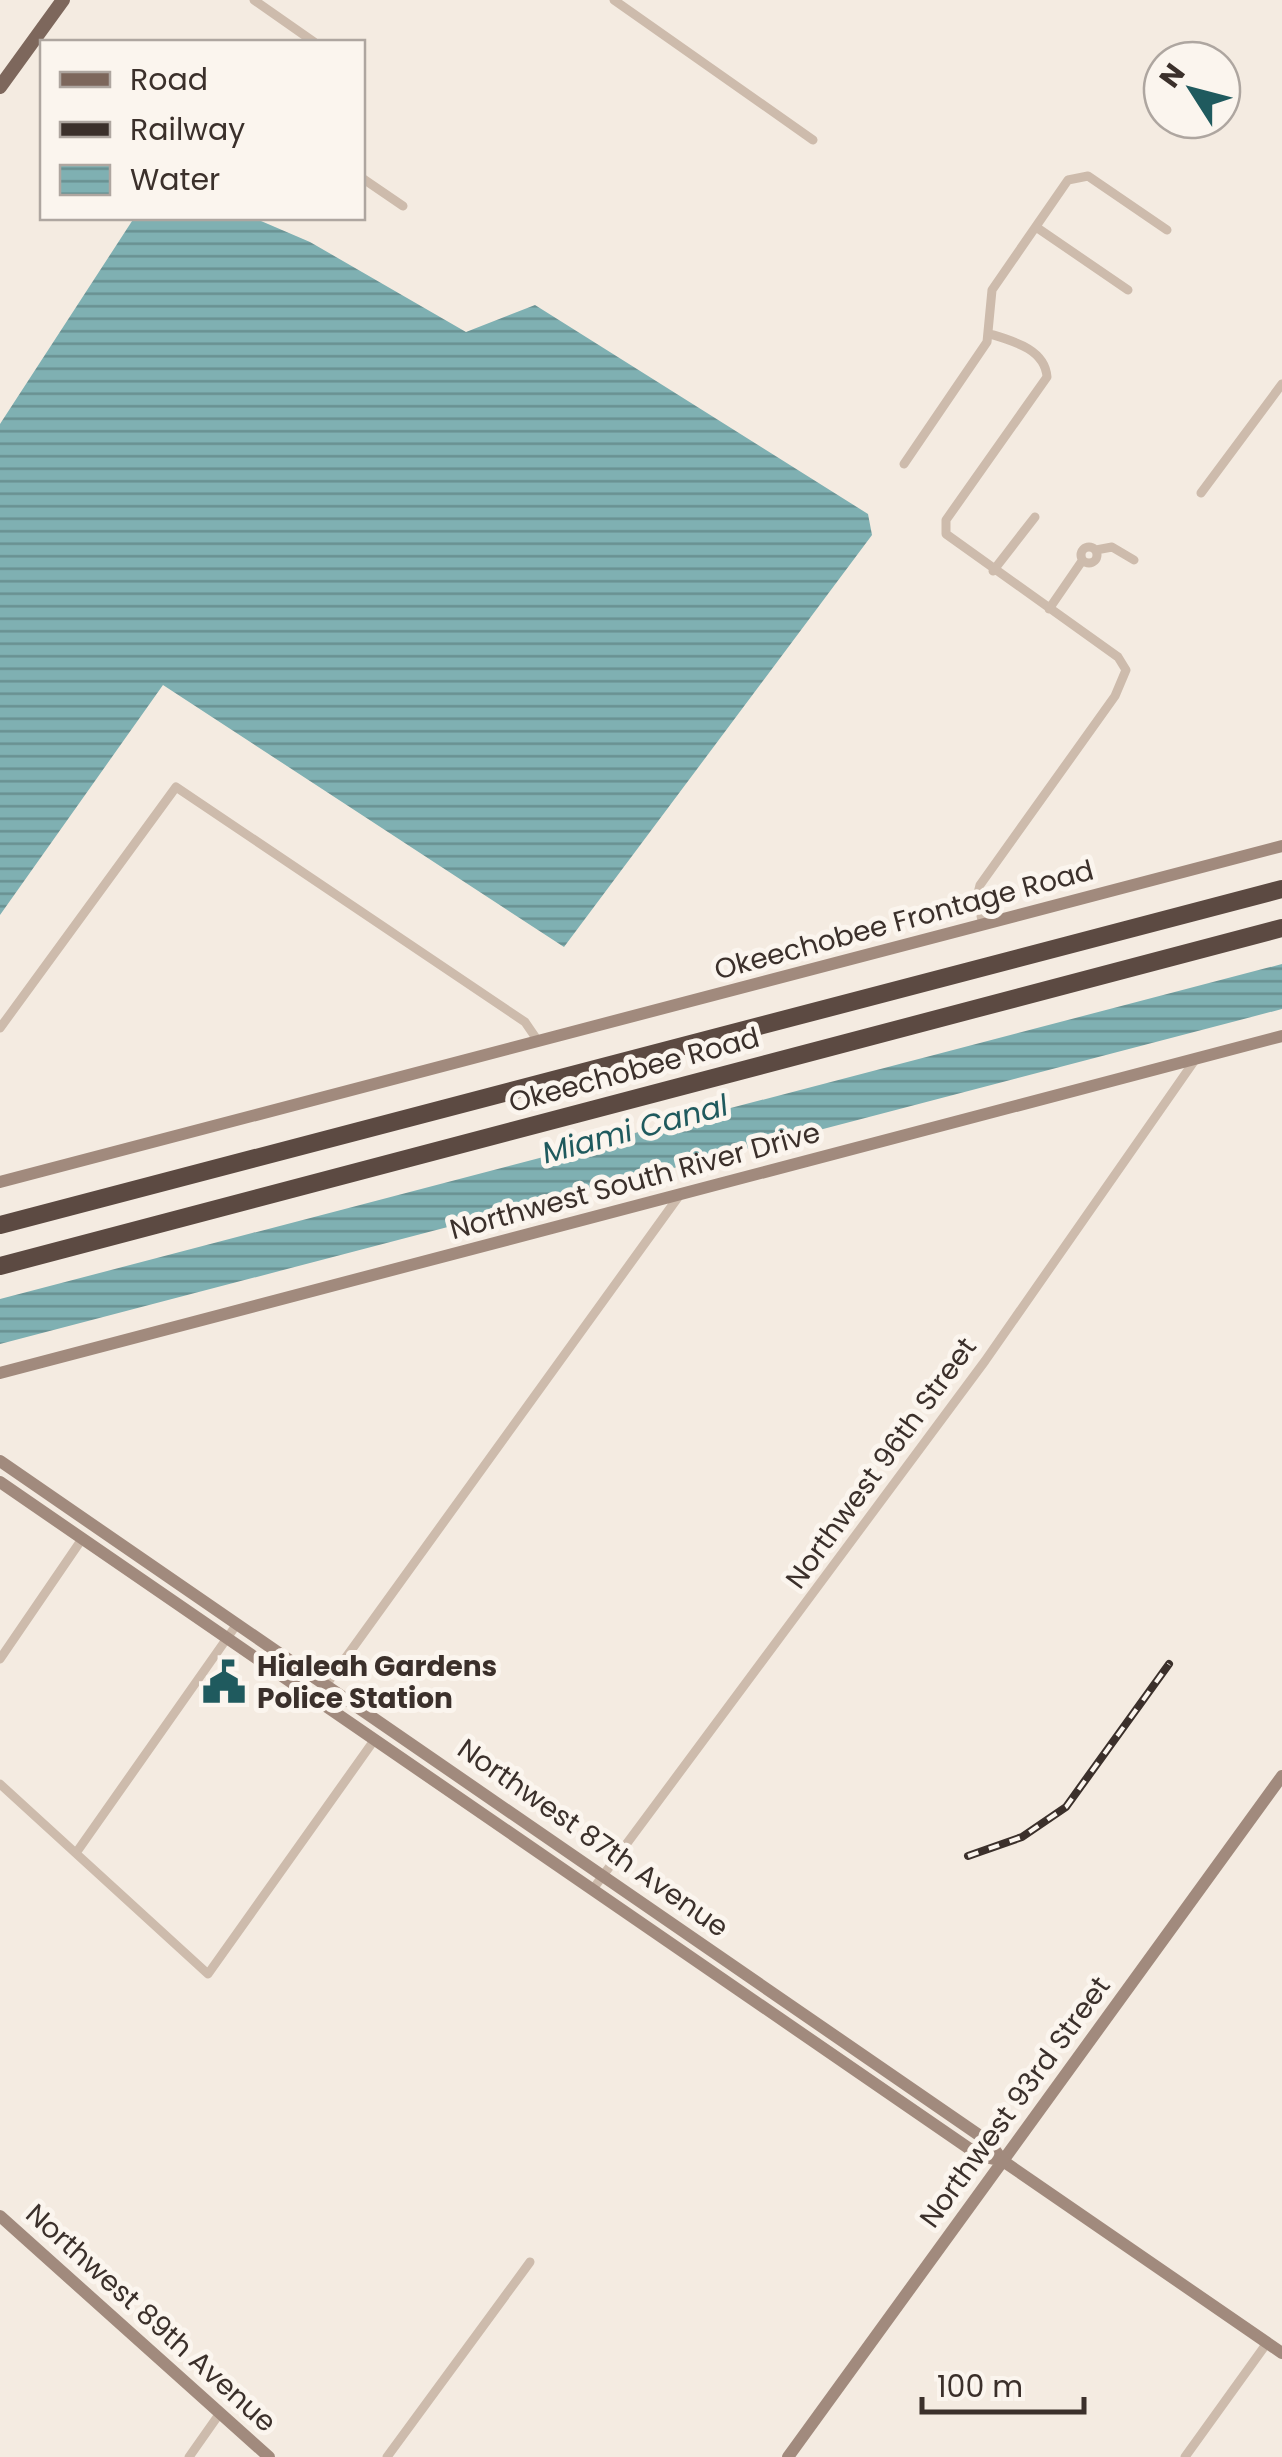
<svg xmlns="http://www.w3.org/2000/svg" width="1282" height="2457" font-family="Poppins,sans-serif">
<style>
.water{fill:url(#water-rules)}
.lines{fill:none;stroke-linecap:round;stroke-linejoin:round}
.street{stroke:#cdbbac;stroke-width:9}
.secondary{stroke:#a18a7d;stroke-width:12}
.primary{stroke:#7d675c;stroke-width:14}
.highway{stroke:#5c4a42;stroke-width:18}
.rail-casing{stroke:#3b302b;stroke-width:8}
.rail{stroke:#fbf5ee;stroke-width:4;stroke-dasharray:11;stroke-linecap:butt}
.labels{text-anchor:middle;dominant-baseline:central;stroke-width:10;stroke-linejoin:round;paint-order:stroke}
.street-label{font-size:28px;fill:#3b302b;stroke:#fbf5ee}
.poi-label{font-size:28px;font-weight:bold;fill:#3b302b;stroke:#fbf5ee;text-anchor:start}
.water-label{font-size:30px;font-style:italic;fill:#1f5a5e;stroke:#fbf5ee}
</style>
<defs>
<pattern id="water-rules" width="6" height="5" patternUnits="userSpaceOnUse" patternTransform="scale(2.5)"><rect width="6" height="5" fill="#7fb0b2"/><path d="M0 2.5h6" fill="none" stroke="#699091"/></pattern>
</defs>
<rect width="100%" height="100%" fill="#f4ebe1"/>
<path class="water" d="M134,218H254L310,242L466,332L535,305L868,514L872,535L564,947L163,685L0,915V424Z
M1282,964V1009L0,1344V1299Z"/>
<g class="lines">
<path class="street" d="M254,0L314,42
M614,0L813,140
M362,178L403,206
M1036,227L1128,290
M904,464L987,342L992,290L1068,180L1088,176L1167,230
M1201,493L1282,384
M1081 555a8 8 0 1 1 16 0a8 8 0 1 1-16 0Z
M1096,550L1112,547L1134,560
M993,571L1035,517
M1049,609L1082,561
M983,925L977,897L980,885L1115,696L1126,670L1118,657L946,534V520L1047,377C1045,349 1013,341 990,334
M0,1028L176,787L525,1022L538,1041
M0,1659L82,1539
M326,1685L679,1196
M0,1784L208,1974L375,1739
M76,1853L237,1624
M593,1889L985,1361L1195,1060
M189,2457L220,2413
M387,2457L530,2262
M1185,2457L1267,2343"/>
<path class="secondary" d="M0,1182L1282,846
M0,1373L1282,1036
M0,1461L989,2142L1003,2161L1282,2353
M0,1482L980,2156L1003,2161
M0,2216L269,2457
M788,2457L1282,1776"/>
<path class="primary" d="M0,87L63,0"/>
<path class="highway" d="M0,1225L1282,889
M0,1266L1282,928"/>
<g class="rail-casing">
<path id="rail" d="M968,1856L1022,1837L1066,1807L1169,1664"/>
</g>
<use href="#rail" class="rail"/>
</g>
<defs>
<g id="civic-bare" transform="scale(3.45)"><path d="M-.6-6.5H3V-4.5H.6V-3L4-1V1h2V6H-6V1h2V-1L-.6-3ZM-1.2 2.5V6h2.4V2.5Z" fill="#1f5a5e" stroke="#fbf5ee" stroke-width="2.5" paint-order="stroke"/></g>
</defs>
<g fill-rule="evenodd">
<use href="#civic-bare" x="224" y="1682"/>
</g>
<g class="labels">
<g class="street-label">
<text transform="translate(904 920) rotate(-15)">Okeechobee Frontage Road</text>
<text transform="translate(634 1070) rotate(-15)">Okeechobee Road</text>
<text transform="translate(635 1181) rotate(-15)">Northwest South River Drive</text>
<text transform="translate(881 1463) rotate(-54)">Northwest 96th Street</text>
<text transform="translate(593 1838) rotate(35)">Northwest 87th Avenue</text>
<text transform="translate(1015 2102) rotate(-54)">Northwest 93rd Street</text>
<text transform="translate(151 2318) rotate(42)">Northwest 89th Avenue</text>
</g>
<g class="poi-label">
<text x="257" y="1666">Hialeah Gardens<tspan x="257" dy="32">Police Station</tspan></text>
</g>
<g class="water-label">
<text transform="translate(635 1129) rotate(-15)">Miami Canal</text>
</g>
</g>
<rect x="40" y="40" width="325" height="180" fill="#fbf5ee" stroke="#aea6a0" stroke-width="2.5"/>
<rect x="60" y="72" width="50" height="15" fill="#7d675c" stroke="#aea6a0" stroke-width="2.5"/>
<text x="130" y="90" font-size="30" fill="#3b302b">Road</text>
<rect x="60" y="122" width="50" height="15" fill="#3b302b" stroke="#aea6a0" stroke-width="2.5"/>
<text x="130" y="140" font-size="30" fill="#3b302b">Railway</text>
<rect x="60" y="165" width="50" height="30" fill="url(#water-rules)" stroke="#aea6a0" stroke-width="2.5"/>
<text x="130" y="190" font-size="30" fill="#3b302b">Water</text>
<g transform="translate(1192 90) rotate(306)"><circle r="48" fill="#fbf5ee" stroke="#aea6a0" stroke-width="2.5"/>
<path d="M0-8L18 38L0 25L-18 38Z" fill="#1f5a5e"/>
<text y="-15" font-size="28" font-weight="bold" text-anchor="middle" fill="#3b302b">N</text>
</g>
<path d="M922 2397v15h162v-15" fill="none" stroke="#3b302b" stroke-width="5"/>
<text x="937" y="2397" font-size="30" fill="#3b302b" stroke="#fbf5ee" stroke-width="8" paint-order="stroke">100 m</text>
</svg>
